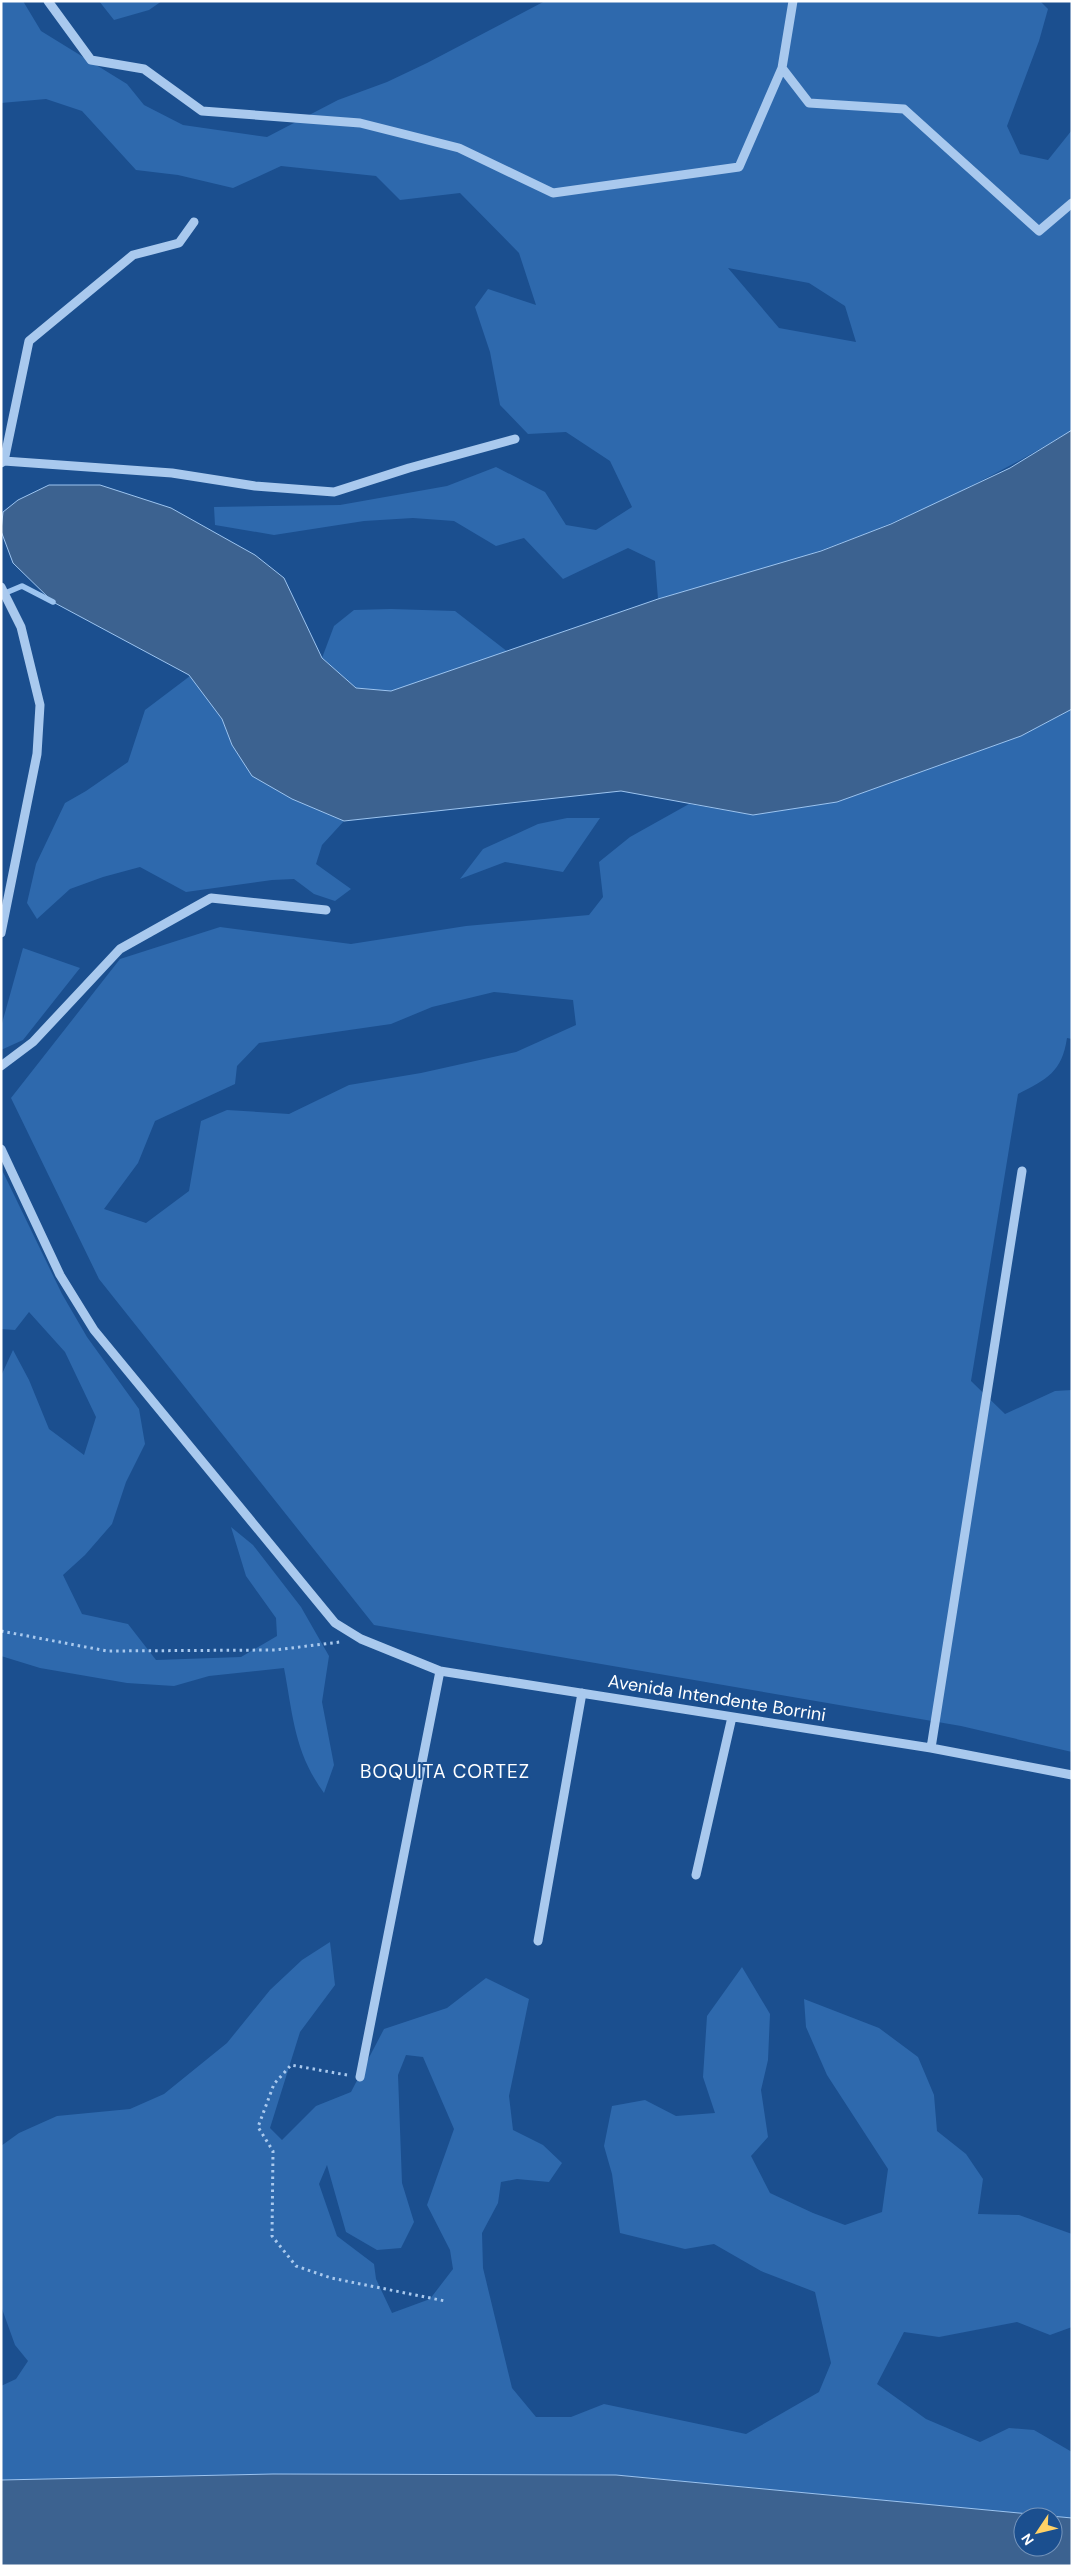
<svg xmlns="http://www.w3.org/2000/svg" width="1073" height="2567" font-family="'DM Sans',sans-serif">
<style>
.green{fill:#2e69ad;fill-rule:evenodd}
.water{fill:#3c6290;stroke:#9cc4f0;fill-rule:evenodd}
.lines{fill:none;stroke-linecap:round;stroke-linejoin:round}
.stream{stroke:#9cc4f0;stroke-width:5.5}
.path{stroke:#a9c9ee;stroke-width:3;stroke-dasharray:2.5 4;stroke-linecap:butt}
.minor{stroke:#a9c9ee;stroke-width:9}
.labels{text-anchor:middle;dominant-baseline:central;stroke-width:4;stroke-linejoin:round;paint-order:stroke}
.street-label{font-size:18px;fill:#fff;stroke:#1b4f8f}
.neighbourhood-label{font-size:19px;letter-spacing:1px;fill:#fff;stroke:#1b4f8f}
</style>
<rect width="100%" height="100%" fill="#1b4f8f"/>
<path class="green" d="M1,1H23L41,31L127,84L144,105L183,125L267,137L338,100L387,82L427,63L545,1H1040L1048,9L1039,41L1007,126L1020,154L1048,160L1072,130V430C993,478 910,519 822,550C769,569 713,583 658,599L655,561L628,548L563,579L524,538L496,546L454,521L413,518L364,521L274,535L215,525L214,507L340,505L447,486L496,467L545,492L566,525L596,530L632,507L610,461L566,432L528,434L500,405L490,352L475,307L488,289L536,305L519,253L460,193L400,200L376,176L281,166L233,188L178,175L136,170L82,111L46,99L1,103ZM728,268L809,283L845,306L856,342L779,328Z
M99,1H162L149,10L114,20Z
M391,609L455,611L508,652L391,691L356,688L322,658L334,626L354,610Z
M190,676L222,719L232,745L292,799L344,821L322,845L316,864L351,889L335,901L314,894L294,879L272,880L186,892L140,867L103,877L70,889L37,919L27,903L36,864L65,803L86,791L128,762L145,710Z
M1072,709V1039L1067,1038C1062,1072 1047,1079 1018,1094L971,1381L1005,1414L1055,1391L1072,1390V1752L961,1726L374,1625L99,1279L11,1098L120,959L220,927L351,944L466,926L589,915L603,897L599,862L630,837L689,804L753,815L837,802L1021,736ZM494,992L573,1000L576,1025L516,1052L421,1073L349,1085L289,1114L227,1110L201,1121L189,1191L146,1223L104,1209L138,1163L155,1121L235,1084L237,1066L259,1043L391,1024L432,1007Z
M567,818H600L563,872L505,862L460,879L483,849L538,824Z
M23,948L80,968L23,1040L1,1050V1027Z
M1,1168L62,1294L87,1337L139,1409L145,1444L126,1482L112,1524L85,1555L63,1575L82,1614L128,1624L156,1660L241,1657L277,1636L276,1618L246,1576L231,1527L253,1545L301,1607L329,1656L322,1702L334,1765L324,1793C294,1752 293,1715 284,1668L209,1676L174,1686L127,1683L40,1668L1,1656V1376L13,1350L29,1380L49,1429L84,1455L96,1417L65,1352L29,1312L15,1330L1,1329Z
M330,1942L335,1985L300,2032L270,2128L282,2140L316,2106L351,2092L384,2029L447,2008L486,1978L529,1999L509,2096L513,2130L543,2145L562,2163L549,2182L517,2179L501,2182L498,2203L482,2233L483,2268L512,2388L536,2417H571L604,2404L746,2434L819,2392L831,2363L815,2292L761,2271L714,2244L685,2249L620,2233L612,2174L604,2146L612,2106L645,2100L676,2116L715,2113L703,2077L707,2016L742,1967L770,2014L768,2060L761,2090L768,2137L751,2156L770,2193L813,2213L845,2225L882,2212L888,2169L827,2075L806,2027L804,1999L879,2028L918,2057L934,2095L937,2131L966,2154L983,2179L978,2214L1019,2215L1072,2234V2327L1050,2335L1017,2322L939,2337L904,2332L877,2384L926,2419L980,2442L1009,2428L1034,2430L1072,2452V2518L616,2475L273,2474L1,2480V2386L16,2379L28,2361L15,2345L1,2306V2146L19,2133L57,2116L130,2109L164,2094L227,2043L270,1990L302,1960ZM406,2055L423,2057L454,2129L427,2205L450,2250L453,2269L430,2299L392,2313L376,2279L374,2264L337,2236L319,2184L327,2165L346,2232L377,2250L401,2248L414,2222L402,2183L398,2075Z"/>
<path class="water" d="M1072,430V709L1021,736L837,802L753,815L621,791L344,821L292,799L252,776L232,745L222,719L189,675L53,602L13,563L1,531L3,512L18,500L49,485H100L171,508L255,555L284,578L322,658L356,688L391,691L658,599L821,551L891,524L1010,468Z
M273,2474L616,2475L1072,2518V2566H1V2480ZM1023,2517H1053V2547H1023Z"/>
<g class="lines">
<path class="stream" d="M3,594L22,586L53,602"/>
<path class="path" d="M1,1631L107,1651L275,1650L340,1642
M347,2075L291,2065L274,2084L258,2127L273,2151L272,2236L296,2266L331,2278L445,2301"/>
<path class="minor" d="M48,1L91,60L144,69L202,111L360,123L459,148L553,193L739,167L782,68
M793,1L782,68L809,103L904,109L1039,231L1072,203
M4,461L29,341L133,255L179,243L194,222
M1,463L4,461L172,473L255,486L334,492L409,468L515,439
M1,587L21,627L40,705L37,754L1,933
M1,1066L33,1042L120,949L211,898L326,910
M1,1149L60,1275L94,1330L335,1623L361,1639L440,1671L931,1748L1072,1775
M931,1748L1022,1171
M696,1875L732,1717
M538,1941L582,1693
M360,2077L440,1671"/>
</g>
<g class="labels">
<g class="street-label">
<text transform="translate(717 1698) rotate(9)">Avenida Intendente Borrini</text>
</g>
<g class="neighbourhood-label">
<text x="445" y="1771">BOQUITA CORTEZ</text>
</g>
</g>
<rect width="1073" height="2567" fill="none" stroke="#ffffff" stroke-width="5"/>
<g transform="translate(1038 2532) rotate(235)"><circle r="24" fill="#1b4f8f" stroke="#7695bc"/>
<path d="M0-4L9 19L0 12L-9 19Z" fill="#ffd166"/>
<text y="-8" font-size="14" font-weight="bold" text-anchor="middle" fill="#ffffff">N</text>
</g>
</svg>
